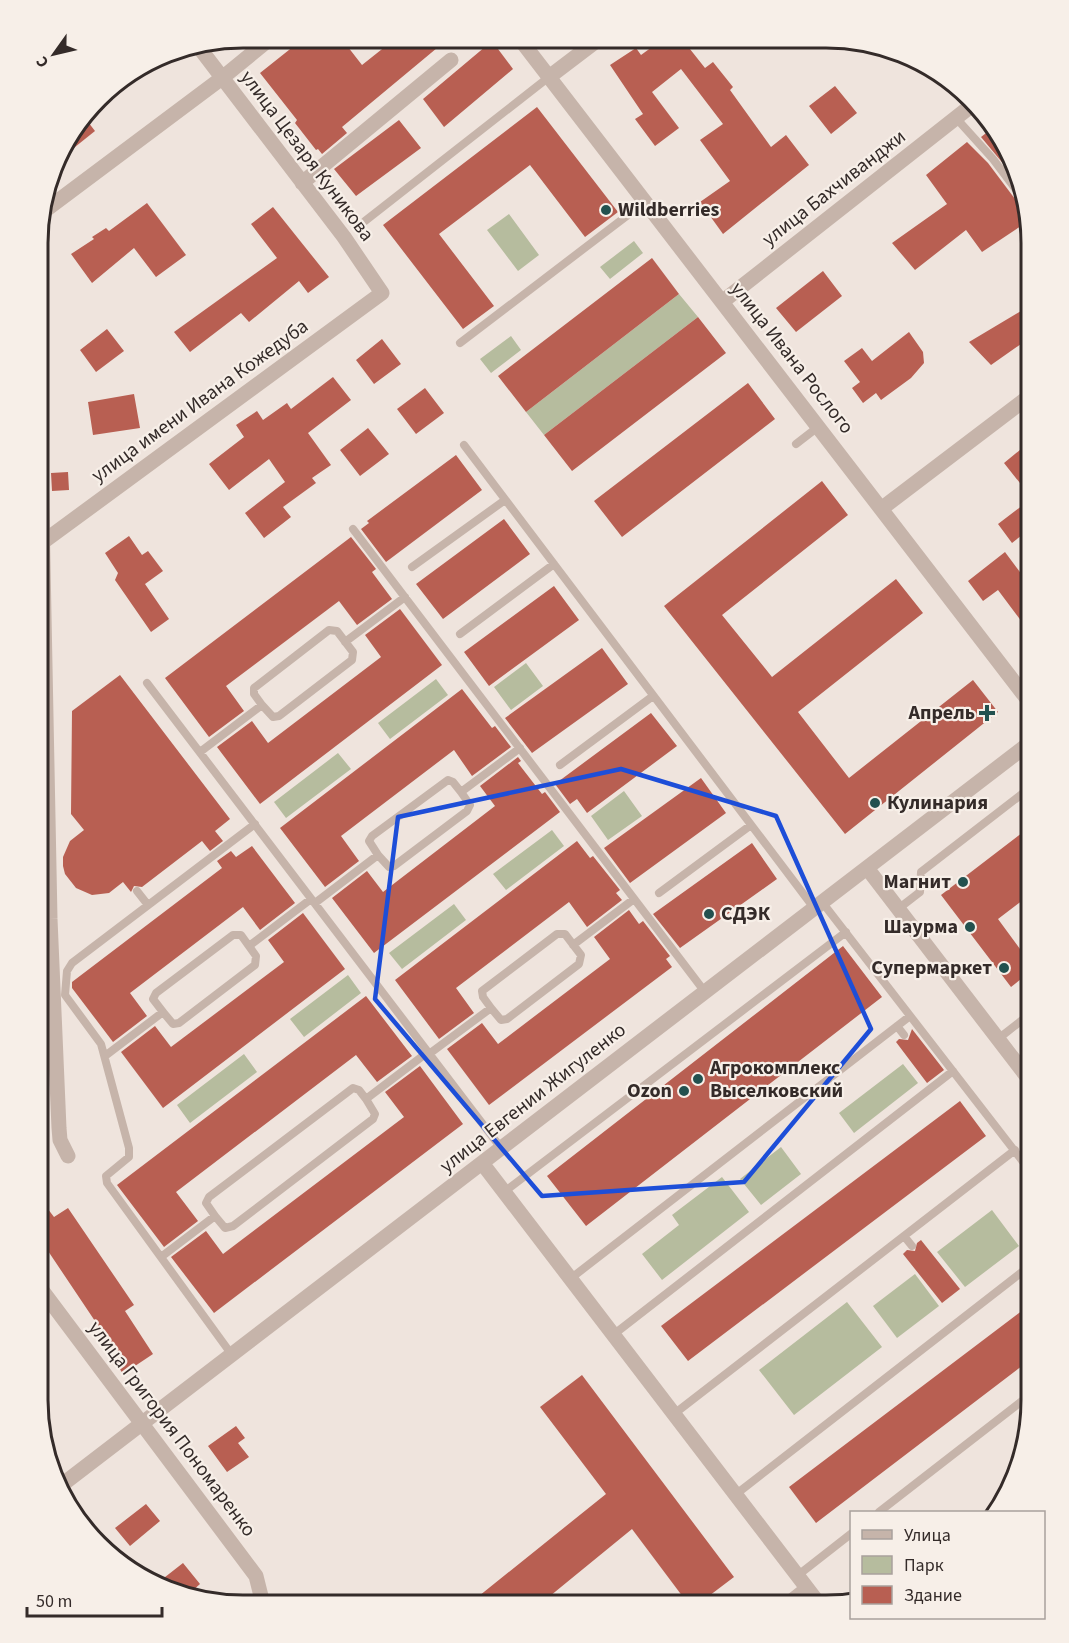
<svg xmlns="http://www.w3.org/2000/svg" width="1069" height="1643" font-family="'Source Sans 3',sans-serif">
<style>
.green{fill:#b6bc9e}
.building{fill:#b85f52}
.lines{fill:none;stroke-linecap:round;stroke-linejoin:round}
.lane{stroke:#c6b4aa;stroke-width:8}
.street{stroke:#c6b4aa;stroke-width:15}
.marked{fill:none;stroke:#1d4ed8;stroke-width:4.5;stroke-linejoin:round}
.poi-dot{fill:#23514f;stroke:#f7efe8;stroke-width:2}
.labels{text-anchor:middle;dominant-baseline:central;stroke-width:4.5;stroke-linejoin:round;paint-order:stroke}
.street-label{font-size:20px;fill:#342b29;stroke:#f7efe8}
.poi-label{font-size:20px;font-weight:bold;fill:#342b29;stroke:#f7efe8;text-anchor:end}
.rim{fill:none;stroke:#342b29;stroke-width:3}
</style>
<rect width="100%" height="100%" fill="#efe4dd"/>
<path class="green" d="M509,214L539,255L518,271L487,230Z
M634,241L643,253L610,279L600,267Z
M679,294L698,317L544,435L526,412Z
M511,336L521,350L491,373L480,359Z
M526,663L543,686L511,710L494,687Z
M436,679L448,695L390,739L378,723Z
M338,753L351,769L286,818L274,802Z
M624,791L642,816L608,840L591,816Z
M552,830L564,846L506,890L493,874Z
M454,904L466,920L402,969L389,953Z
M348,975L361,993L304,1037L290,1019Z
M244,1054L257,1072L190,1123L177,1105Z
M903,1064L918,1083L854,1133L839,1113Z
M781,1147L801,1174L761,1205L740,1179Z
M722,1177L749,1212L662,1280L642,1254L679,1225L672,1215Z
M992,1210L1019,1246L965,1287L937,1252Z
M915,1274L939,1306L897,1338L873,1306Z
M847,1302L882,1347L794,1415L759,1370Z"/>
<path class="building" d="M304,38H341L362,65L396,38H449L342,127L347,133L322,154L318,149L316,150L295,123L297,120L260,73Z
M663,39H682L705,68L713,62L733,87L730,90L771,147L786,135L809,165L723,234L700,202L730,181L700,140L723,124L681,69L652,92L679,128L655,146L635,119L643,114L610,65L636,48L641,55Z
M492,41L513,69L444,127L423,99Z
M835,86L857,113L831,134L809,106Z
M537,107L618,212L585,237L530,165L439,234L494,306L463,329L383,225Z
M85,118L95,131L60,159L57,156L59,152Z
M399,120L421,148L356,196L334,169Z
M990,130L1016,164L1020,184L981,137Z
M967,142L988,163L1018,203L1024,205L1027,222L982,252L966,230L915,270L892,243L947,204L926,175Z
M147,203L186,255L156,277L134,248L92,283L71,254L94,239L92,237L106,228L109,231Z
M273,207L329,277L308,293L299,281L249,322L241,313L190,352L174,332L277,258L251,224Z
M652,258L679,294L526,412L498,376Z
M823,271L842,296L796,332L776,308Z
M1031,305V337L991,365L969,342Z
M698,317L726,353L572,471L544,435Z
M107,329L124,351L96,372L80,350Z
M909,332L923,352L924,363L911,378L881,400L876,393L863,403L852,388L860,382L844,361L862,348L872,361Z
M382,339L401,364L374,384L356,360Z
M333,377L351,400L308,433L331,465L312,478L316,483L283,507L291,517L264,538L245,513L285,482L269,459L229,490L209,464L244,437L236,425L257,411L263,420L287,403L291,409Z
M748,383L775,419L622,537L594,501Z
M425,388L444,413L416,434L397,409Z
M134,394L140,428L93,435L88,402Z
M368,428L389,454L360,476L340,450Z
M1031,441V497L1004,463Z
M456,455L482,490L386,562L361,529L369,523L367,521Z
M68,472L69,490L52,491L51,473Z
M822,481L848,515L722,615L772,677L896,579L923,613L798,712L849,778L973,680L998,712L845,834L664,606Z
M1031,499V528L1012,543L998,524Z
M504,519L530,554L443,619L416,584Z
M129,536L142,555L148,551L163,571L145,584L169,619L151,632L115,580L118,573L105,553Z
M351,537L376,569L372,572L392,599L357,625L339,601L226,686L244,711L209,737L165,678Z
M1005,552L1031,587V634L998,590L983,601L968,581Z
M554,586L579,620L489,686L464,652Z
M400,609L442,665L260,804L217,747L252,721L268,743L381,657L365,635Z
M602,648L628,684L532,753L505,718Z
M120,675L230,819L215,831L223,841L210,851L202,841L142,887L134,886L131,892L123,882L109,893L92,895L76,888L65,874L63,866V857L70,841L84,830L71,814L72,711Z
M462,689L492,728L495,726L511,747L472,776L454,750L341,836L359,861L325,887L280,828Z
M651,713L677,746L587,813L577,799L570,804L555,784Z
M518,757L521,761L518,763L542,794L545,792L560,812L374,953L332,898L367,871L383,892L495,806L480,786Z
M701,778L726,813L630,883L604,848Z
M1031,826V894L998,919L1031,964V971L1011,987L941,895Z
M577,841L590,858L593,856L620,890L616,893L622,900L587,927L569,902L456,988L474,1013L439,1039L395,980Z
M752,843L777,879L680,948L653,914Z
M252,846L295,903L260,930L243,907L130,993L147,1016L113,1042L72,988V982L222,868L217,861L231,851L236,857Z
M629,910L639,924L643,921L670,956L666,959L672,967L489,1105L447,1049L482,1023L498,1044L610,959L594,937Z
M303,913L345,969L163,1108L121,1052L155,1026L171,1047L284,962L268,940Z
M843,946L882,997L586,1226L547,1176Z
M366,996L412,1056L377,1082L356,1055L176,1192L198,1221L164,1247L117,1185Z
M912,1029L944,1070L927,1083L896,1042L899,1039L908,1040Z
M420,1066L463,1124L214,1313L171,1257L206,1231L223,1254L404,1117L385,1092Z
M960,1101L986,1136L688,1361L661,1326Z
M38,1196L54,1217L68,1208L134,1305L125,1311L153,1354L123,1374L98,1336L103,1333L38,1236Z
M921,1240L960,1289L942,1303L903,1254L907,1250L915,1251L917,1243Z
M1031,1304V1359L816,1523L789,1487Z
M582,1375L734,1577L697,1605H689L632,1529L539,1605L469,1604L606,1494L540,1407Z
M236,1426L245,1438L238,1443L249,1457L227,1472L208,1446Z
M146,1504L160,1521L130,1546L115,1528Z
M183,1563L200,1584L190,1593L160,1581Z"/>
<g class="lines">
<path class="lane" d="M956,118L993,159L1023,199
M365,221L549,77
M460,343L645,202
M796,444L818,427
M464,445L814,908
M353,529L705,992
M412,567L505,500
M460,634L554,564
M345,642L405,597
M147,683L501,1148
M200,752L262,705L273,717L279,716L352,660L353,652L337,631L329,630L254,688V694L262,705
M560,765L653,696
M378,855L369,841L372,836L448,780L453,782L461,792
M137,891L148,905
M659,893L751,825
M822,902L1031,1172
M315,903L378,855L389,867L394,866L467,811L470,805L461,792L520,748
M898,909L920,892L921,872L1031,787
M573,945L634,899
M249,946L311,899
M897,1026L904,1035
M998,1039L1031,1013
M429,1054L491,1008L501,1020L507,1019L579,964L581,955L565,934H557L482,991L483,997L491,1008
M105,1056L163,1012L173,1024L179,1023L255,965L256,956L241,935H233L156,993L153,999L163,1012
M504,1192L846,932
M215,1216L206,1203L209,1197L353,1088L359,1090L366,1099
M904,1236L912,1246
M161,1257L215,1216L225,1228L233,1226L373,1119L375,1114L366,1099L428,1052
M570,1279L910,1016
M613,1335L953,1071
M232,1355L107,1183L106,1176L129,1157V1148L101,1044L65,995L67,971L72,963L255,824
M674,1414L1015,1150
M735,1495L1031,1265
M879,1512L1031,1394
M797,1576L852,1533
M781,1605L805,1586"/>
<path class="street" d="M519,38L1031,704
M549,77L599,39
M302,183L451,60
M39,215L222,78L271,38
M722,302L971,106
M39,362L50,919L59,1128L60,1140L68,1156
M881,509L1031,395
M43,542L382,293L344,237L198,46
M867,868L1031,1082
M482,1163L820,1605
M38,1285L256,1576L263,1604
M59,1487L1031,742"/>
</g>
<path class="marked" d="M621,769L776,816L871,1029L744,1182L542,1196L375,999L398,817Z"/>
<g class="poi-dot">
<circle cx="606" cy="210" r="6"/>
<path d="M984 704h6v6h6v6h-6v6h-6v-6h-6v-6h6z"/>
<circle cx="875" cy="803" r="6"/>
<circle cx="963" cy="882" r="6"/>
<circle cx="709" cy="914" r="6"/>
<circle cx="970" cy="927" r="6"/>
<circle cx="1004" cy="968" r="6"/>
<circle cx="698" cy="1079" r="6"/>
<circle cx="684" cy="1091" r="6"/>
</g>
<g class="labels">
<g class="street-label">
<text transform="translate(307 156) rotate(53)">улица Цезаря Куникова</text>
<text transform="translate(834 188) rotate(-38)">улица Бахчиванджи</text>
<text transform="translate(792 358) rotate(52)">улица Ивана Рослого</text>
<text transform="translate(200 401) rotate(-36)">улица имени Ивана Кожедуба</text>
<text transform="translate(533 1098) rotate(-38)">улица Евгении Жигуленко</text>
<text transform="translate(172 1429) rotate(53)">улица Григория Пономаренко</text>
</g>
<g class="poi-label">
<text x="618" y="210" text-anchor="start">Wildberries</text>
<text x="975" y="713">Апрель</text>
<text x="887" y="803" text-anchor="start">Кулинария</text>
<text x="951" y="882">Магнит</text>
<text x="721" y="914" text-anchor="start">СДЭК</text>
<text x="958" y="927">Шаурма</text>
<text x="992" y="968">Супермаркет</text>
<text x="710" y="1068" text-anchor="start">Агрокомплекс<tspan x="710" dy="23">Выселковский</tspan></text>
<text x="672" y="1091">Ozon</text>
</g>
</g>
<path d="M0 0H1069V1643H0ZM243 48H826A195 195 0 0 1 1021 243V1400A195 195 0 0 1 826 1595H243A195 195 0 0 1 48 1400V243A195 195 0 0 1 243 48Z" fill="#f7efe8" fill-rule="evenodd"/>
<path class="rim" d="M243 48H826A195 195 0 0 1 1021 243V1400A195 195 0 0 1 826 1595H243A195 195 0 0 1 48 1400V243A195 195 0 0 1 243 48Z"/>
<rect x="850" y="1511" width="195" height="108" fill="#f7efe8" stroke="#a9a19c" stroke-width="1.5"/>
<rect x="862" y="1530" width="30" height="9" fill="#c6b4aa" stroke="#a9a19c" stroke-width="1.5"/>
<text x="904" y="1541" font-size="18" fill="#342b29">Улица</text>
<rect x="862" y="1556" width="30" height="18" fill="#b6bc9e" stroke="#a9a19c" stroke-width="1.5"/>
<text x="904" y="1571" font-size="18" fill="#342b29">Парк</text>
<rect x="862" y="1586" width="30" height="18" fill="#b85f52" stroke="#a9a19c" stroke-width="1.5"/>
<text x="904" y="1601" font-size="18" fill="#342b29">Здание</text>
<g transform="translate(54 54) rotate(236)" stroke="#f7efe8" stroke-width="4.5" paint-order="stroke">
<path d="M0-4.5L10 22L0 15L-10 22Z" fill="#342b29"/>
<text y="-9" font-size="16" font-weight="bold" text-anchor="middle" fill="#342b29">С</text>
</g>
<path d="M27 1607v9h135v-9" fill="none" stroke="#342b29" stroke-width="3"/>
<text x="36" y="1607" font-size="18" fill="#342b29" stroke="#f7efe8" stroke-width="4.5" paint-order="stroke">50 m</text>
</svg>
